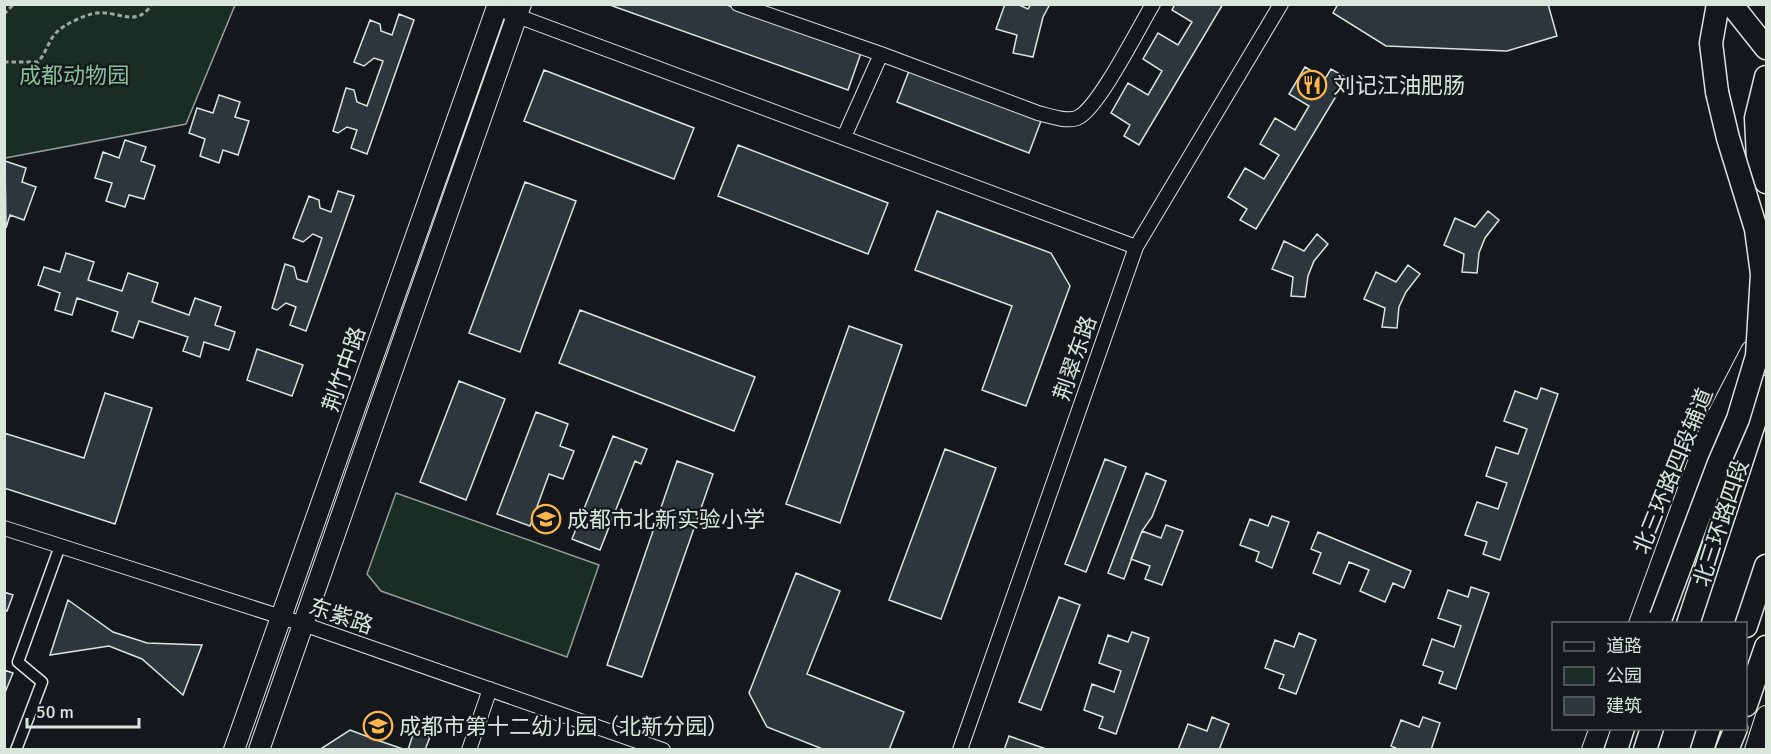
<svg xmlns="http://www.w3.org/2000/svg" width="1771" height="754" font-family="Signika,'Noto Sans SC',sans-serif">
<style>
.green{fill:#1a2d24;stroke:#939e99;stroke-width:1.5}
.building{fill:#2c363c;stroke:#d8e6dc;stroke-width:1.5}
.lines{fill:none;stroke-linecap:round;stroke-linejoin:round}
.pedestrian-casing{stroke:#d8e6dc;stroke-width:13}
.minor-casing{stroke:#d8e6dc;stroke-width:16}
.secondary-casing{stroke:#d8e6dc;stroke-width:22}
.trunk-casing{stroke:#d8e6dc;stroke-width:25}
.path{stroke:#9da8a2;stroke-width:3;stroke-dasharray:4.5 3;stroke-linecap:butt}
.pedestrian{stroke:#14181c;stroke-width:10}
.minor{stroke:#14181c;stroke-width:14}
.secondary{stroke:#14181c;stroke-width:20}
.trunk{stroke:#14181c;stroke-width:22}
.trunk-bridge-casing{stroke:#d8e6dc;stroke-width:25;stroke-linecap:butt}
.trunk-bridge{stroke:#14181c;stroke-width:22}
.labels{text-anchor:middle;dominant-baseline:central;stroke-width:4.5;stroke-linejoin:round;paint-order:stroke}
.park-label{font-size:22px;fill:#8ac095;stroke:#14181c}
.poi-label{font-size:22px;fill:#d8e6dc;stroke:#14181c;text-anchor:start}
.street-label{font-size:22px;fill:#d8e6dc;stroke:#14181c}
</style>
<rect width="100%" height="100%" fill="#14181c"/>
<path class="green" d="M5,4H235V5L186,124L5,158Z
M396,493L599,565L567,657L381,591L367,574Z"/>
<path class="building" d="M607,4H724L861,53L848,90Z
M1005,4H1017L1028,9L1031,4H1050L1043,17L1033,57L1013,53L1017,35L996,29Z
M1175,4H1223L1139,145L1124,136L1130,125L1111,113L1128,83L1148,95L1162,71L1143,59L1158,33L1178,45L1192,22L1172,10Z
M1338,4H1548L1557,36L1507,51L1386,46L1333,13Z
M399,14L414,20L367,154L351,148L357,130L347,127L338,133L333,131L346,88L354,90L357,102L367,106L383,61L374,58L364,66L354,62L370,20L380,24L381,31L392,35Z
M1305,67L1325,79L1331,69L1347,78L1256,229L1240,220L1247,209L1228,197L1245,168L1264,179L1279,155L1260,144L1275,118L1295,130L1309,106L1289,94Z
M544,70L694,128L674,179L524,121Z
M909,71L1041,121L1029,153L897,102Z
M219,95L240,102L235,117L249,121L238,155L223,150L219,163L200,156L205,139L189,133L197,108L213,113Z
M125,140L146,147L141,161L155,166L144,199L129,195L125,207L106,201L112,183L95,178L103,152L119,158Z
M738,145L888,203L868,254L718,196Z
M5,161L26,168L22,182L36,187L24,220L10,215L6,228Z
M525,182L576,201L520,352L469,333Z
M338,191L354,196L306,331L290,325L296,307L286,303L277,310L272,308L285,264L294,267L297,279L307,282L322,238L313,234L303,242L293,238L309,196L319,200L320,208L331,212Z
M937,211L1051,253L1070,286L1026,406L982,390L1012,306L915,270Z
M1488,211L1499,220L1485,238L1479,253L1477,273L1462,272L1464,254L1444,245L1455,218L1475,227Z
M1317,234L1328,244L1314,261L1308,276L1305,297L1291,296L1293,277L1272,269L1284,241L1304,251Z
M66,253L94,262L88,280L122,291L128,273L158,283L152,302L189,315L195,298L221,307L215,325L235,332L229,350L204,342L200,357L183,351L188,337L139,321L133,338L112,331L118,312L77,298L72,315L55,310L60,293L38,285L44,267L60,272Z
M1408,265L1420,274L1406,292L1399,307L1397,328L1382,327L1385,308L1364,299L1376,272L1396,282Z
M580,310L755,377L734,431L559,363Z
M849,326L902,345L840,523L786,504Z
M257,349L303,365L292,396L247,380Z
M459,381L505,399L466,500L420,482Z
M1541,388L1558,394L1500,560L1483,554L1487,542L1465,535L1477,502L1498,509L1507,483L1486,476L1496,447L1518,454L1527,429L1504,421L1515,391L1537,399Z
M105,393L152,408L115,524L4,488V433L84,458Z
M536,412L568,424L560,446L574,451L563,479L549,474L530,526L497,514Z
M613,436L647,449L641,464L635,461L600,550L572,539Z
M945,449L996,468L941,619L889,600Z
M1105,459L1126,467L1086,572L1065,564Z
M677,461L713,474L642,677L607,665Z
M1146,473L1166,481L1152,517L1142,531L1124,579L1108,573Z
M1272,516L1289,522L1272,568L1256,561L1259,552L1240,545L1250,519L1268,526Z
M1166,525L1183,531L1162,585L1145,579L1150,566L1131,559L1142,531L1161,538Z
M1318,532L1411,571L1404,588L1393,583L1385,602L1360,591L1369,570L1349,562L1340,584L1313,573L1321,553L1311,549Z
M796,573L840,591L807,674L904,712L889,750H825L767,727L749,693Z
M1471,587L1489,593L1456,689L1439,683L1443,672L1423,665L1432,639L1454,647L1461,626L1438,618L1448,590L1468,597Z
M4,592L13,595L7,611L4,610Z
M1059,597L1080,605L1041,710L1019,702Z
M68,600L113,632L147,643L202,645L183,695L142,659L109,646L50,655Z
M1132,632L1149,638L1116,734L1099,728L1103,717L1084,710L1092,684L1114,692L1121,671L1099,663L1108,635L1128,642Z
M1299,633L1316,640L1296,694L1279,688L1284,675L1265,668L1275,640L1294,647Z
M4,670L13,673L4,695Z
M1212,717L1229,724L1219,750H1178L1188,724L1207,731Z
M1423,717L1440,723L1431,750H1400L1391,746L1401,720L1419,727Z
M350,730L371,738L406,750H319Z
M414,731L430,737L425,750H408Z
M1009,736L1049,750H1004Z"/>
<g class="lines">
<g class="pedestrian-casing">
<path id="pedestrian" d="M16,750L42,682L18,662L60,546"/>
</g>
<g class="minor-casing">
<path id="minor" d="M738,4L881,54L1038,113C1050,116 1068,123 1079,117C1100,105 1138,29 1153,4
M496,8L1136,247
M844,137L881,54
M4,528L303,624L663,750
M469,750L490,689
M960,750L1136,247L1281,4"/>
</g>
<g class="secondary-casing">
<path id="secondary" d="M1639,624L1709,432L1751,351
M234,750L498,4
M259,750L521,4
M1592,750L1600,728
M1755,750L1766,716"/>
</g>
<g class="trunk-casing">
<path id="trunk" d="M1731,4L1766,48
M1766,77L1756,118L1758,159L1766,182
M1717,92L1711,43L1718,4
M1688,624L1766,387
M1746,626L1766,566
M1746,705L1766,647
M1616,750L1623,728
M1645,750L1652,728
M1702,750L1709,728
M1727,750L1736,728"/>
</g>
<path class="path" d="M4,14L14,4
M4,62H38C46,53 48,42 55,34C62,25 86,14 97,13C119,11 137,28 152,4"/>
<use href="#pedestrian" class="pedestrian"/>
<use href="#minor" class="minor"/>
<use href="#secondary" class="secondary"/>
<use href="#trunk" class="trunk"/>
<g class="trunk-bridge-casing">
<path id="trunk-bridge" d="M1661,617L1719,463L1738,419L1757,356L1762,274L1756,229L1728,138L1717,92"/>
</g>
<use href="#trunk-bridge" class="trunk-bridge"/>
</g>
<defs>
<g id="restaurant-ring" transform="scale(1.5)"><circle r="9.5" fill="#14181c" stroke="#ffb74d" stroke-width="1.5"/><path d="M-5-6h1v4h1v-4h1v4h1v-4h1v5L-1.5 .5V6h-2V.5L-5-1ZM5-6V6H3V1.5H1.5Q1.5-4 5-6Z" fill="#ffb74d"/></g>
<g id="school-ring" transform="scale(1.5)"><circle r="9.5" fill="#14181c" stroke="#ffb74d" stroke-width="1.5"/><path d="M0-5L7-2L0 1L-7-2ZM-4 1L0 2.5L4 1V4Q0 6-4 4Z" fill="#ffb74d"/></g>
</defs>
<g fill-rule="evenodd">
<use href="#restaurant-ring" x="1312" y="85"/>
<use href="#school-ring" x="546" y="519"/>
<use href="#school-ring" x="378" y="726"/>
</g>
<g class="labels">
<g class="park-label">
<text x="74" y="75">成都动物园</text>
</g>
<g class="poi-label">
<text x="1333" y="85">刘记江油肥肠</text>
<text x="567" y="519">成都市北新实验小学</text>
<text x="399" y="726">成都市第十二幼儿园（北新分园）</text>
</g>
<g class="street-label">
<text transform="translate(1075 358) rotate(-71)">荆翠东路</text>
<text transform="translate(344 369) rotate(-71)">荆竹中路</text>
<text transform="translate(1673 471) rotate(-68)">北三环路四段辅道</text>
<text transform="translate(1721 523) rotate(-72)">北三环路四段</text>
<text transform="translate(341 616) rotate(19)">东紫路</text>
</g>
</g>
<rect width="1771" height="754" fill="none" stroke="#d8e6dc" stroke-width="12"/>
<rect x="1552" y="622" width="195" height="108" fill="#14181c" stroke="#626a69" stroke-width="1.5"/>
<rect x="1564" y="642" width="30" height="9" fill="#14181c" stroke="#626a69" stroke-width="1.5"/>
<text x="1606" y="652" font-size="18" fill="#d8e6dc">道路</text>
<rect x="1564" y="667" width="30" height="18" fill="#1a2d24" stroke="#626a69" stroke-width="1.5"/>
<text x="1606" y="682" font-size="18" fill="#d8e6dc">公园</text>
<rect x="1564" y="697" width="30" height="18" fill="#2c363c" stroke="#626a69" stroke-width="1.5"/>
<text x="1606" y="712" font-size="18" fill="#d8e6dc">建筑</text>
<path d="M27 718v9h112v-9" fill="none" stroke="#d8e6dc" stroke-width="3"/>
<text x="36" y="718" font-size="18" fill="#d8e6dc" stroke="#14181c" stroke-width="4.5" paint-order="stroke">50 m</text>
</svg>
